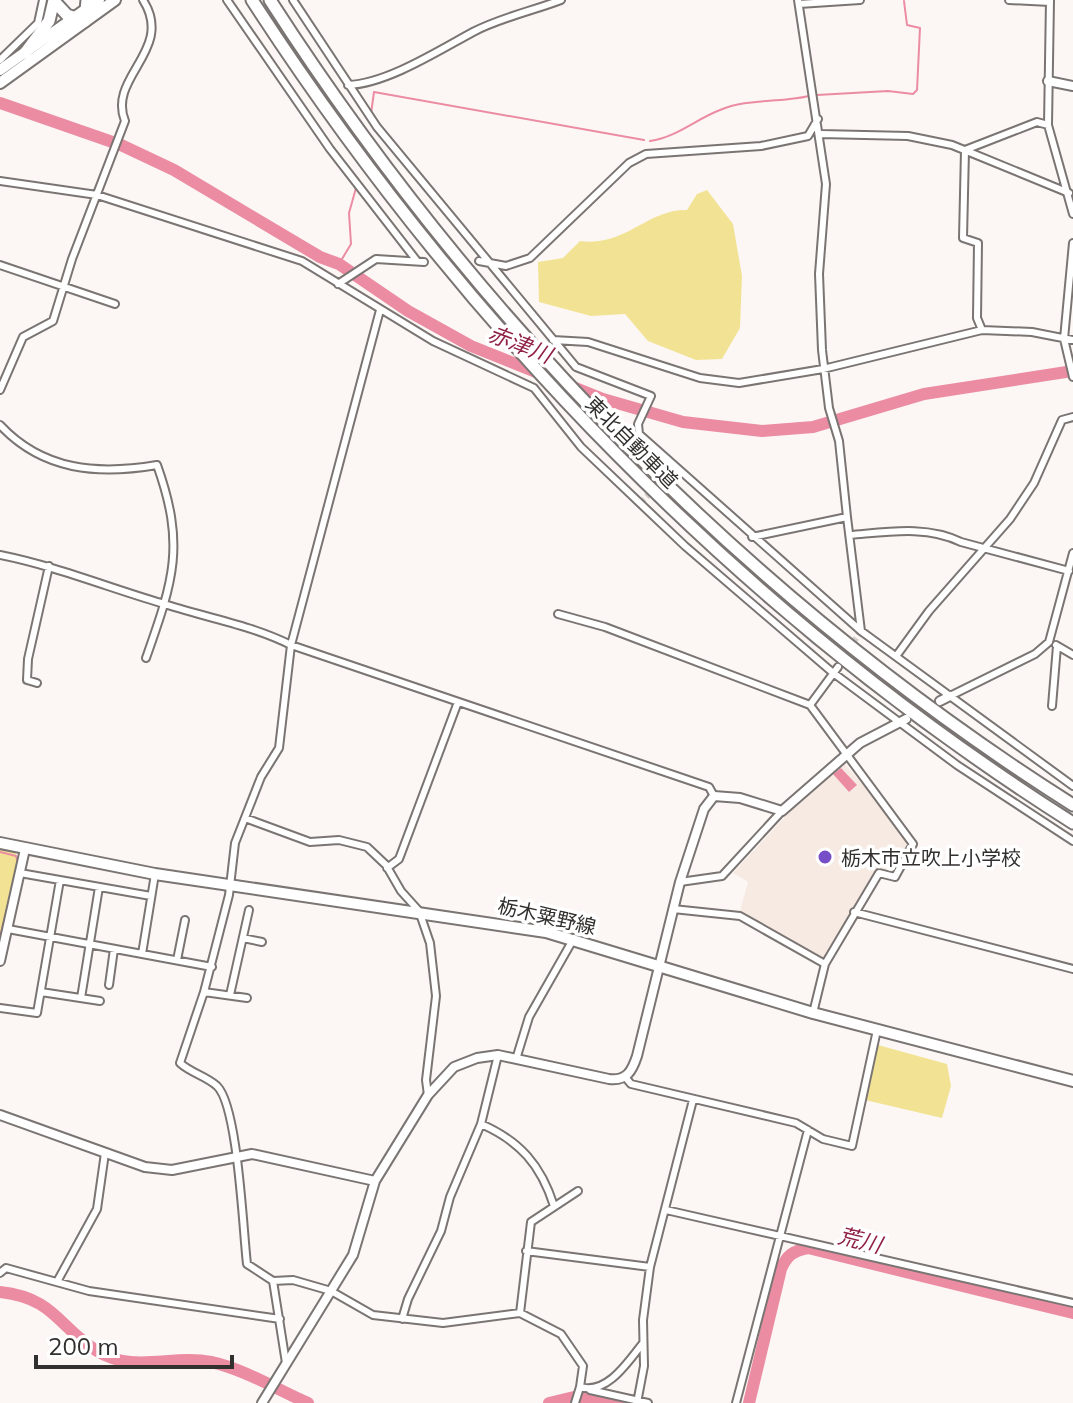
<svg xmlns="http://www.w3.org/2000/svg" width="1073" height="1403" font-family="Mulish,'Noto Sans JP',sans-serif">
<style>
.built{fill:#f6eae3}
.green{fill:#f2e394}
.water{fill:#ec8ca3}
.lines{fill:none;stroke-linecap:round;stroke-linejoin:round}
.stream{stroke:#ec8ca3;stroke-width:2}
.river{stroke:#ec8ca3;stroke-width:12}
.minor-tunnel{stroke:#d4cfcd;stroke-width:6;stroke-dasharray:6 3;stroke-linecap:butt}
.minor-casing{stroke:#7a7573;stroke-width:10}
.tertiary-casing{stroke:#7a7573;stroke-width:12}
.primary-casing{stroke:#7a7573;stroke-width:14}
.motorway-casing{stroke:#7a7573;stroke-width:15}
.minor{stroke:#fff;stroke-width:6}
.tertiary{stroke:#fff;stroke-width:8}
.primary{stroke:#fff;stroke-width:10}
.motorway{stroke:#fff;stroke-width:11}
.poi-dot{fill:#764fc8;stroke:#fff;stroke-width:3}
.labels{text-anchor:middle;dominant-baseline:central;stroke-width:7;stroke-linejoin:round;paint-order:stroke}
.street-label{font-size:20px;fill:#32302f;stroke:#fff}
.poi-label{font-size:20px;fill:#32302f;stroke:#fff;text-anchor:start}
.water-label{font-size:22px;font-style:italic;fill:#902147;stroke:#fff}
</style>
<rect width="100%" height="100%" fill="#fcf7f4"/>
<path class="built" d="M843,762L884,809L909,845L893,872L883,869L878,871L824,961L740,911L748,882L733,873L811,789Z"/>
<path class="green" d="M707,190L733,224L742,276L740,328L722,359L696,360L648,341L625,314L591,316L539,302L538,262L563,258L580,241C626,247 647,209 687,210L697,194Z
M0,847L14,850L20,863L0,947Z
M878,1045L947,1064L951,1086L942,1118L865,1100Z"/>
<path class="water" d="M841,768L857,785L849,792L833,774Z"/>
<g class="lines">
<path class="stream" d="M817,95L888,91L913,94L917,90L920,28L907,25L904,1
M371,114L374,92L644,140
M650,141C677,137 696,119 720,110C749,98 780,103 809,96
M339,264L351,244L349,213L356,188
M0,852L16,856L18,862
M0,937L17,868"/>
<path class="river" d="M0,103L121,145L174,170L320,257L339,264L408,311L471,346L603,399L683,422L762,431L813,427L924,394L1073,371
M0,1292C55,1298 58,1327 97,1351C134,1374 172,1354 211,1362C244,1369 278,1390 308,1403
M549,1403L574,1397L618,1403
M749,1403L781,1269C787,1255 793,1251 808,1248L1073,1313"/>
<path class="minor-tunnel" d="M640,503L676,468
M843,658L861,631"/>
<g class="minor-casing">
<path id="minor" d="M227,0L330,149L417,261
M293,0L377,127L576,367L651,396L638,424L639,434L861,631L1073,786
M798,0L826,184L819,274L822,350L829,408L839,441L847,517
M1009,0L1050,2
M1050,0L1048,125L1073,214
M799,4L860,0
M0,60L38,23L43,0
M348,85C386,84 438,51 473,32C499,18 532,11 561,0
M821,134L908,136L952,145L1069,193
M965,150L963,238L978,243L977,318L982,330
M965,150L1037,122L1048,125
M0,181L97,195L302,261L433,341L534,388L581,447L685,546L832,672L957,765L1073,841
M1073,243L1064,339L1073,377
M479,261L506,266L530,258L629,163L646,154L761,146L808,136L818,119
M0,265L115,304
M338,284L376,259L424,262
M553,340L588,342L700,378L739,383L823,369L982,330L1032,332L1073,340
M0,390L23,337L53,321L72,259L125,121C107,77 175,50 143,0
M0,425C43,471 98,475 157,465C186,546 173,581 146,658
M850,535C887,532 927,525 961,542L1069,571
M752,537L847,517L861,631
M0,555C55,566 107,587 161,603C204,617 251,625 291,645L709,787L714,796
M558,614L605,627L810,705L838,667
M1056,645L1073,655
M897,655L929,611L1010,519L1034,483L1062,420L1073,417
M37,683L27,680L28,659L49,566
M950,696L1035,654L1049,642L1073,553
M810,705L913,844L895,877L879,873L825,964L813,1013
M1052,706L1057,646
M245,818L310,842L339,840L367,847L386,865L401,891L419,911L430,943L436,996L426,1080L428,1095
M387,868L399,859L458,702
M20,873L151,896
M680,882L722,876L782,811
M673,909L740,916L825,964
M854,912L1073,969
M8,929L212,967
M243,938L262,942
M142,954L155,874
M177,960L185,920
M109,985L114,949
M41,992L100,1001
M204,992L180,1063C191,1073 206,1076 217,1086C238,1106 243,1231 247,1264L273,1281L293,1280L331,1291L373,1315L443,1323L520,1313L561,1334L583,1366L580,1387C607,1395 628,1362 643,1343
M230,995L249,910
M81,998L99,887
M247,998L204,992L229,895L235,843L261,777L279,748L291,645L380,310
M0,1008L37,1013L60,880
M517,1056L529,1017L574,938
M625,1077L631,1084L796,1123L823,1139L852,1146L877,1030
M481,1124C520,1141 541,1165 554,1206
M666,1210L1073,1303
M526,1251L650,1267L643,1320L644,1366L637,1403
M650,1267L693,1100
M0,1273L6,1268L89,1291L280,1319
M58,1280L97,1209L105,1153
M273,1281L286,1363
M520,1313L531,1222L578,1191
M402,1319L408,1299L441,1231L450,1197L481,1124L498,1055
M590,1390L648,1403
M575,1403L580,1387
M736,1403L808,1130"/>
</g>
<g class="tertiary-casing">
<path id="tertiary" d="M1048,81L1073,86
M940,701L950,696
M0,961L25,849
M0,1115L145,1167L172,1170L252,1154L375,1181
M262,1403L353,1255L375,1181L428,1095L454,1067L477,1058L498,1055L609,1079C627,1081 632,1071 637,1056L680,882L704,809L714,796L740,798L782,811L860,743L906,719"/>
</g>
<g class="primary-casing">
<path id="primary" d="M0,70L99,0
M0,83L115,0
M0,843L155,874L546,932L813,1013L1073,1081"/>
</g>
<g class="motorway-casing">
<path id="motorway" d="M252,0C464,327 743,614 1073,823
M270,0C475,319 752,602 1073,805
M54,1L67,15L85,21L87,0
M25,53L49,21L54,0"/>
</g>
<use href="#minor" class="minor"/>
<use href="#tertiary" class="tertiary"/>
<use href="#primary" class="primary"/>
<use href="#motorway" class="motorway"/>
</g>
<circle class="poi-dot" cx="825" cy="857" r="8"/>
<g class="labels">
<g class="street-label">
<text transform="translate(632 442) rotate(45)">東北自動車道</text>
<text transform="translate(547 916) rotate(13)">栃木粟野線</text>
</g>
<g class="poi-label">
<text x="841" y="857">栃木市立吹上小学校</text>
</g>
<g class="water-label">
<text transform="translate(520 344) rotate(21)">赤津川</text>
<text transform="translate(860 1240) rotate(14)">荒川</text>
</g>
</g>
<path d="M36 1355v12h196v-12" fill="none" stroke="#32302f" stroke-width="4"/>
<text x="48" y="1355" font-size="24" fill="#32302f" stroke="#ffffff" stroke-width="6" paint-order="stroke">200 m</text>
</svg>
